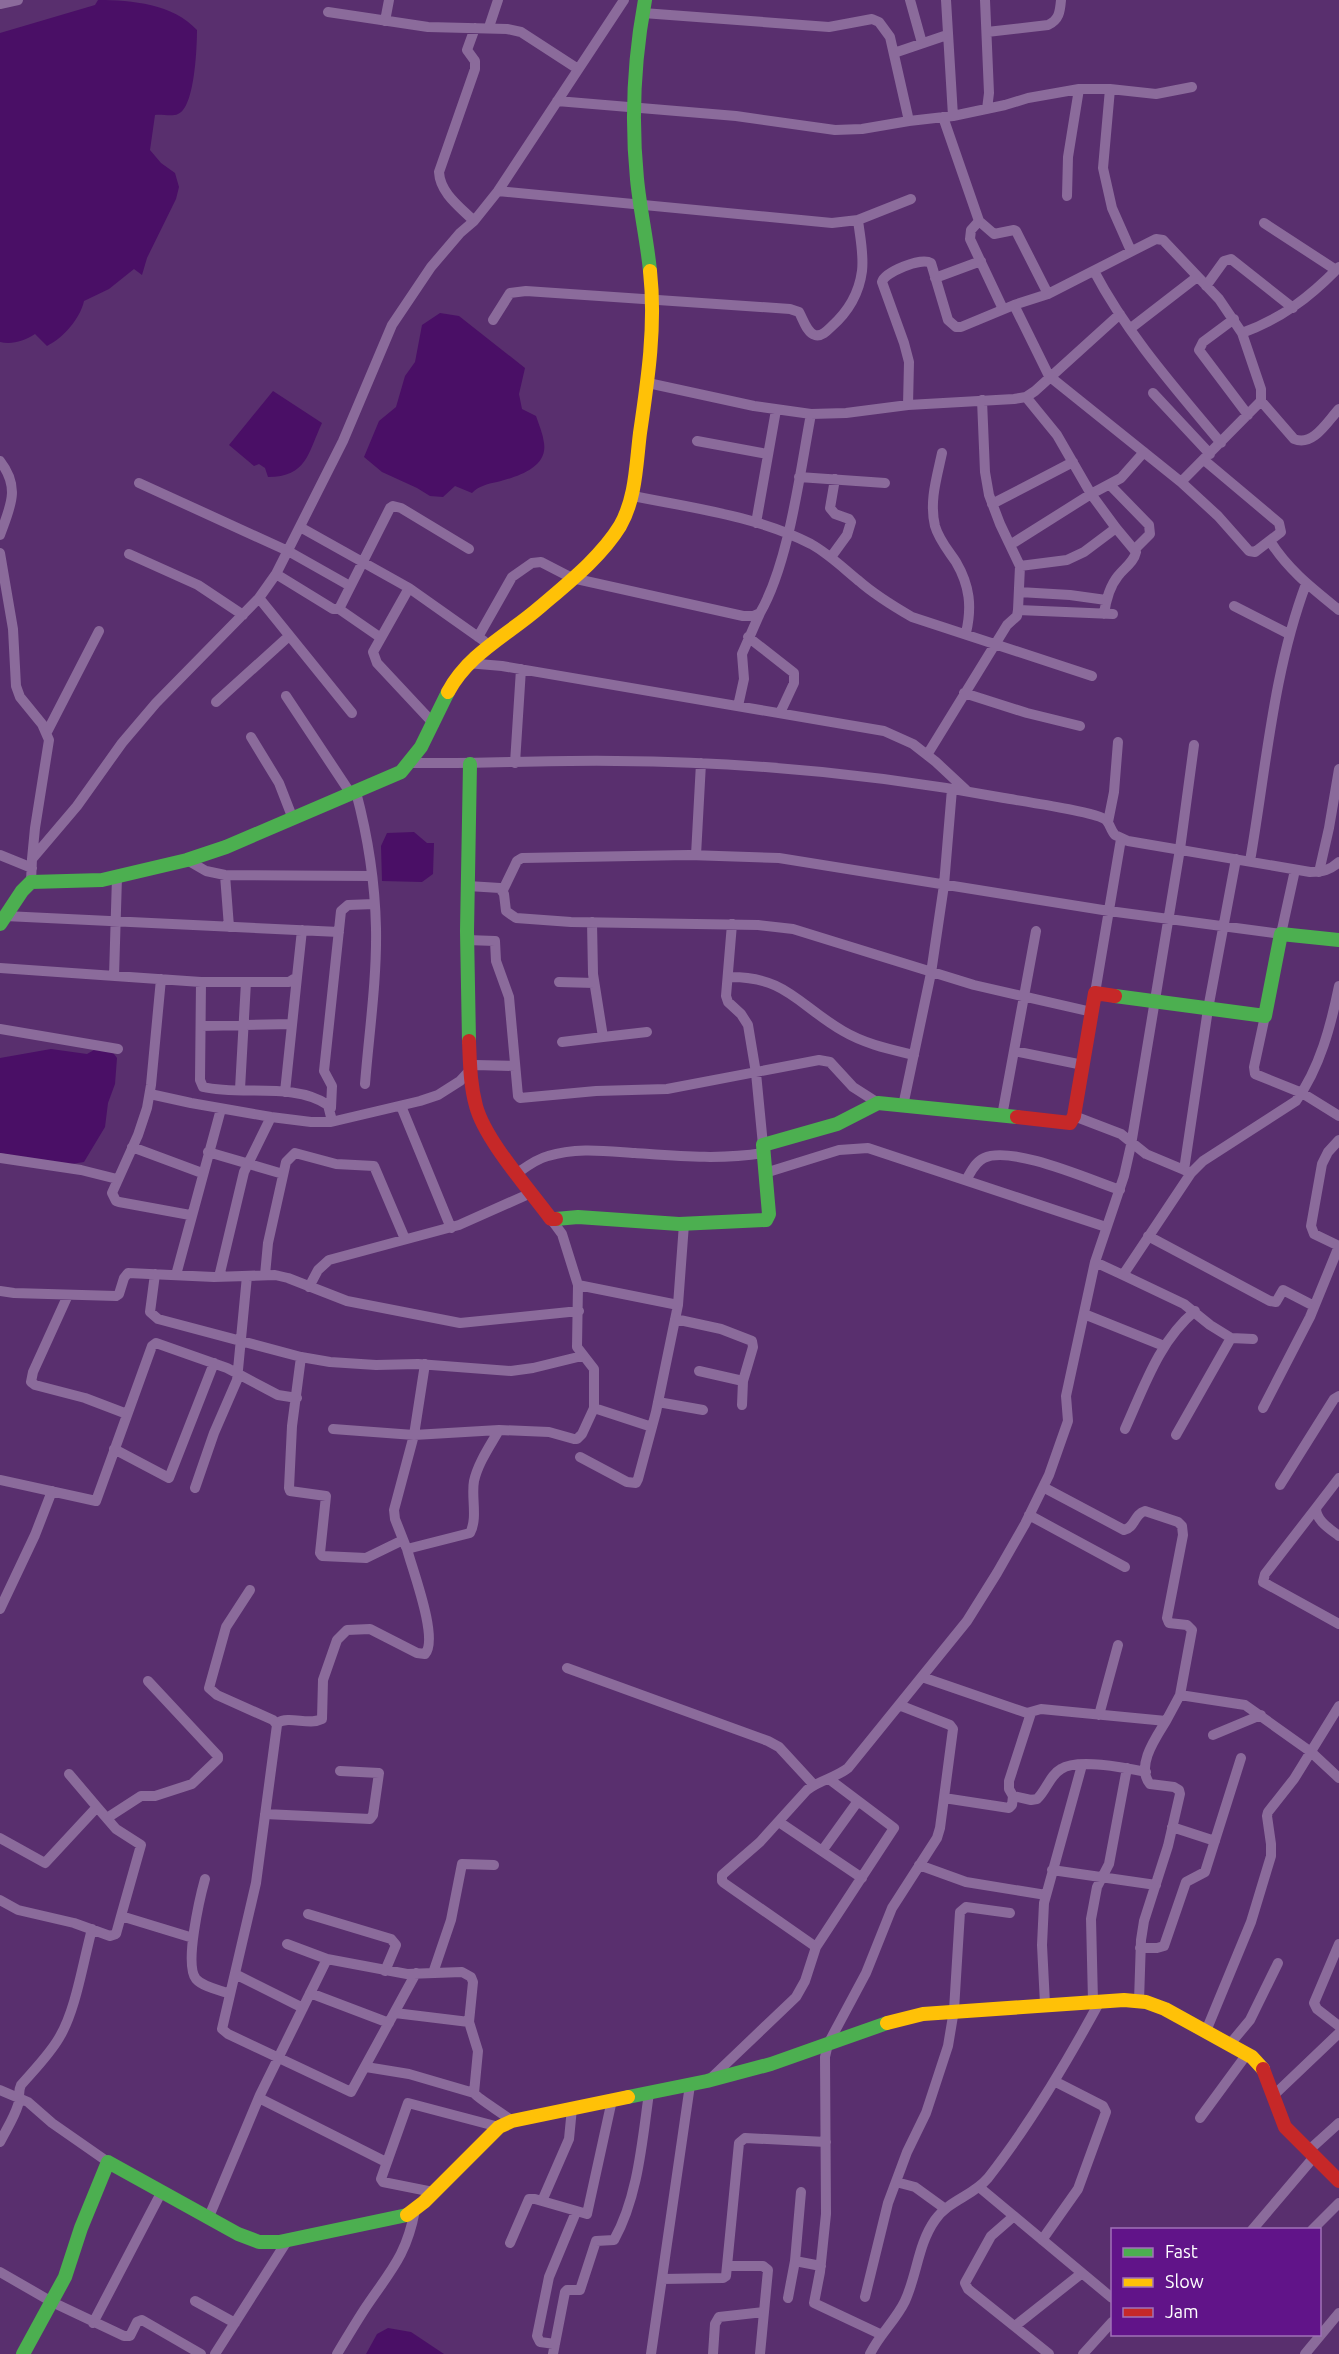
<svg xmlns="http://www.w3.org/2000/svg" width="1339" height="2354" font-family="Ubuntu,sans-serif">
<style>
.water{fill:#4a0f66}
.lines{fill:none;stroke-linecap:round;stroke-linejoin:round}
.street{stroke:#8b6b9b;stroke-width:10}
.fast{stroke:#4caf50;stroke-width:14}
.slow{stroke:#ffc107;stroke-width:14}
.jam{stroke:#c62828;stroke-width:14}
</style>
<rect width="100%" height="100%" fill="#592f6e"/>
<path class="water" d="M98,0C132,0 173,4 197,30C197,46 195,108 178,114C172,117 162,114 155,115L150,150L161,163L175,173L179,187L176,199L147,258L142,275L134,269L109,289L84,301C80,319 63,338 47,346L35,334C24,341 12,345 0,342V33L95,5Z
M440,313L459,316L525,368L519,394L522,409L536,416C539,425 543,434 544,443C548,468 516,477 497,482C487,484 479,486 472,493L455,486L443,497L430,496L417,488L382,472L364,457L379,421L396,407L405,376L415,362L422,325Z
M273,391L322,423C308,453 307,477 268,477L265,468L259,464L254,466L229,445Z
M414,832L427,843H434L433,874L422,882L382,881L381,846L387,833Z
M51,1049L87,1054L94,1050H111L117,1058L115,1084L108,1103L105,1127L84,1162L65,1165L0,1153V1058Z
M388,2328L411,2332L444,2354H366L377,2334Z"/>
<g class="lines">
<path class="street" d="M910,0L922,43
M946,0L953,116
M985,0L989,93L987,109
M0,4L18,0
M328,12L428,27L507,29L521,32L578,69
M643,13L829,27L872,19L879,22L890,37L909,121
M385,21L389,0
M489,27L498,0
M987,32L1048,25C1059,20 1060,12 1061,0
M894,53L947,35
M1110,89L1103,168L1112,208L1131,251
M557,101L736,116L835,130L862,129L909,121L953,116L1005,105L1028,98L1079,89H1110L1156,94L1192,87
M943,117L979,221L971,230L970,239L1003,309
M498,191L832,223L858,220L911,199
M1067,196L1068,157L1079,89
M474,221C460,207 440,193 439,172L475,69V61L467,50L475,28
M979,221L994,234L1014,230L1016,231L1048,294
M1264,223L1336,270
M1094,271C1127,334 1176,389 1221,443
M935,278L981,261
M1206,286L1224,261L1231,259L1293,308
M1014,305L1049,376L1181,482L1261,401L1294,439C1313,447 1327,422 1339,409
M1234,319L1203,342L1199,350L1248,415
M493,320L510,293L526,291L790,309L799,312C803,319 807,333 815,335C821,337 827,331 831,327C848,312 859,294 862,271C864,254 860,237 858,220
M1131,328L1197,277
M1242,333L1261,389V401
M648,383L754,406L811,414L846,413L908,405L1014,399L1026,397L1035,391L1120,314
M1153,393L1210,454
M1026,397L1057,435L1091,494L1116,528L1136,552C1134,562 1124,568 1118,576C1109,587 1106,600 1104,614
M908,405L909,362L904,343L882,282C885,272 921,257 931,263L948,320L956,327H961L1014,305L1048,294L1148,243L1156,239L1163,240L1219,299L1242,333C1281,319 1310,297 1339,267
M697,441L767,454
M942,453C937,477 929,501 935,526C939,540 948,550 956,562C970,586 972,607 966,633
M0,461C21,488 10,507 0,535
M799,477L885,483
M1181,482L1218,516L1249,551L1255,552L1281,532L1279,523L1204,460
M139,483L288,551L350,586
M1110,485L1149,525L1150,534L1135,549
M633,496C692,508 757,516 811,544C829,554 843,568 859,581C875,595 893,606 912,617L1092,676
M992,504L1073,462
M756,523L776,410
M300,527L409,588L484,641
M1270,541C1288,570 1313,589 1339,610
M1010,545L1091,494L1121,478L1144,452
M0,553L13,629L16,686L20,697L42,724L49,740L35,828L32,859
M129,554L198,585L243,615
M831,557L847,535L851,522L849,519L835,514L830,508L835,479
M1020,566L1067,560L1084,552L1116,528
M276,574L333,609H339L390,508L393,506L401,508L469,549
M409,588L373,652L377,663L434,724
M1019,592L1070,595L1106,600
M259,598L352,713
M1234,606L1289,634
M339,609L381,638
M1018,610L1113,614
M478,637L512,577L532,563L541,562L572,578L743,616H753L760,613C789,563 800,472 811,414
M748,637L794,673V683L780,713
M467,663L502,666L884,731L913,744L936,762L966,790
M964,693L1027,713L1080,726
M286,696L351,794
M216,702L289,636
M738,706L744,679L742,654L760,613
M47,732L99,631
M251,737L279,783L293,819
M927,755L1007,625L1017,616L1018,610L1020,566L1000,524L989,495L985,472L982,400
M411,763C479,764 547,760 616,761C746,762 876,774 1004,798C1021,801 1097,812 1106,820C1110,824 1111,831 1115,835L1128,841L1310,872C1323,872 1330,870 1339,862
M515,763L521,669
M356,792C368,837 375,882 376,928C377,980 369,1033 365,1084
M1108,822L1114,792L1118,742
M0,855L32,868
M696,855L701,763
M187,860L206,871L225,875L372,876
M1250,861C1266,769 1273,672 1306,584
M1319,872L1329,828L1339,769
M225,875L229,927
M31,882L32,859L77,806L122,743L156,703L259,598L276,574L343,441L392,325L431,267L460,233L474,221L498,191L624,0
M468,886L500,888L504,894L506,911L516,918L571,922L758,925L793,929L974,985L1092,1012
M503,890L517,861L522,858L689,855L779,858L1109,911L1281,934L1295,870
M5,916L339,932
M592,922L593,974L603,1037L647,1032
M732,924L726,996L728,1002L741,1014L748,1025L756,1073L763,1145
M467,940L495,941L496,961L509,997L518,1096L520,1098L596,1091L667,1089L819,1060L830,1062L853,1087L878,1103
M0,968L201,982H289L297,977L302,930
M114,976L117,877
M728,977C786,976 798,1005 843,1031C865,1044 889,1049 914,1055
M161,979L151,1085L147,1108L138,1135L112,1193L116,1201L119,1202L190,1215
M201,982L200,1080L203,1087C241,1096 294,1082 328,1105L332,1121
M559,982L594,983
M1095,993L1121,839
M1265,1016L1254,1067L1255,1074L1302,1093L1339,1116
M201,1026L292,1024
M0,1029L118,1049
M562,1042L603,1037
M1014,1051L1083,1065
M240,1089L246,982
M285,1092L297,977
M150,1094L191,1103L271,1117L311,1122H331L420,1101L438,1095L460,1081L475,1065L515,1066
M401,1106L451,1228
M903,1106L931,973L944,885L952,789
M331,1108L332,1086L324,1071L341,911L348,905L374,904
M1002,1116L1036,931
M1074,1116L1121,1134L1146,1154L1189,1172
M132,1147L202,1173
M208,1152L283,1174
M0,1158L81,1170L117,1179
M1184,1170L1208,1009L1236,859
M765,1173L839,1150L868,1148L1106,1227
M516,1174C526,1167 536,1159 548,1156C576,1147 606,1151 635,1153C678,1156 720,1160 763,1153
M966,1180C971,1172 975,1162 984,1158C1012,1145 1090,1180 1120,1190
M1148,1236L1270,1301L1276,1302L1283,1290L1314,1306
M1095,1262L1124,1176L1131,1145L1180,849L1194,745
M155,1274L150,1312L158,1319L301,1357L330,1362L376,1365L418,1364L511,1371L533,1368L582,1356
M176,1275L221,1109
M265,1275L268,1243L286,1162L295,1153L336,1164L374,1166L405,1239
M1123,1275L1184,1304L1210,1325L1231,1338L1253,1339
M219,1277L244,1172L271,1117
M578,1285L678,1305
M309,1287L318,1270L329,1260L459,1225L531,1193
M0,1291L14,1293L116,1296L119,1294L124,1278L128,1273L214,1277L275,1275L288,1278L347,1301L460,1323L579,1311
M68,1295L33,1372L31,1382L35,1385L85,1398L127,1414
M1084,1314L1164,1346
M675,1319L721,1329L752,1341L753,1347L743,1381L742,1405
M301,1357L292,1426L289,1488L290,1491L326,1496L320,1553L322,1556L366,1558L403,1540
M699,1371L743,1381
M658,1402L703,1410
M594,1408L652,1427
M1263,1408L1310,1317L1339,1246L1314,1234L1311,1226L1322,1164L1328,1152L1339,1140
M333,1429L414,1435L499,1430
M1125,1429C1144,1387 1159,1341 1195,1311
M1176,1435L1231,1338
M114,1449L169,1478L214,1363
M580,1457L627,1482L636,1483L638,1479L656,1412L678,1305L684,1224
M1339,1478L1316,1508C1316,1521 1330,1529 1339,1536
M0,1480L96,1501L152,1346L156,1343L227,1368L278,1395L297,1398
M1280,1485L1334,1399L1339,1396
M1043,1487L1124,1530C1135,1528 1134,1514 1145,1511L1178,1522L1182,1526L1183,1535L1167,1618L1169,1623L1187,1625L1192,1630L1180,1695
M195,1488L214,1433L237,1380L247,1276
M1316,1508L1265,1574L1263,1582L1339,1624
M1029,1515L1125,1567
M406,1547L395,1519L394,1510L414,1435L425,1364
M250,1590L226,1627L209,1688L217,1695L273,1720L277,1725L256,1883L222,2029L228,2034L351,2092L416,1973
M0,1609L35,1535L52,1491
M567,1668L768,1741L779,1747L814,1785
M922,1677L1027,1713L1041,1709L1166,1721L1180,1695L1245,1705L1311,1752L1339,1778
M1099,1715L1118,1645
M277,1723C290,1715 308,1726 322,1719L323,1680L337,1640L347,1630L370,1629L417,1653L425,1654C439,1639 412,1569 407,1549L470,1533C478,1518 471,1497 474,1481C478,1463 490,1446 499,1430L549,1432L574,1439H577L582,1434L594,1408V1369L577,1347L578,1285L562,1234L551,1219
M1213,1735L1261,1715
M69,1774L97,1807
M1013,1796L1009,1789V1781L1031,1713
M944,1798L1009,1808L1012,1805L1013,1796L1031,1800L1037,1799C1046,1791 1050,1775 1061,1769C1078,1758 1126,1768 1146,1772
M265,1814L370,1819L373,1815L379,1773L340,1771
M107,1818L141,1796H155L192,1784L218,1759V1756L148,1681
M779,1822L862,1878
M1172,1827L1215,1841
M0,1838L45,1863L97,1807L116,1829L141,1845L121,1916
M822,1851L858,1801
M919,1865L966,1882L1046,1895
M1052,1870L1156,1885
M205,1879C200,1897 184,1965 196,1979C203,1987 220,1990 230,1994
M0,1900L18,1910L74,1923L110,1936L116,1934L121,1916L193,1938
M308,1914L391,1939L396,1945L385,1971
M287,1944L327,1959
M1339,1944L1314,2003L1317,2009L1339,2026
M816,1947L894,1828L829,1779
M1140,1948H1157L1164,1946L1186,1882L1205,1872L1241,1758
M433,1973L451,1920L462,1864L494,1865
M235,1974L303,2008
M310,1993L389,2023
M1093,2001L1091,1919L1097,1887L1109,1864L1127,1768
M1139,2001L1141,1940L1144,1921L1168,1846L1180,1794L1179,1790L1174,1787L1150,1784C1135,1766 1157,1736 1166,1721
M1045,2004L1042,1945L1044,1903L1082,1765
M395,2013L469,2022
M1206,2031L1251,1922L1271,1856V1844L1267,1816L1268,1812L1294,1779L1339,1706
M1230,2044L1250,2020L1278,1963
M366,2067L409,2074L474,2093
M709,2080L796,1997L805,1981L816,1947L724,1883L722,1881V1875L760,1842L807,1790C820,1780 835,1778 848,1768L967,1621L997,1573L1025,1524L1049,1475L1068,1421L1066,1396L1095,1262L1123,1275L1191,1173L1203,1161L1296,1101C1320,1068 1331,1025 1339,986
M0,2090L28,2102L52,2123L108,2162
M1273,2096L1339,2033
M259,2098L386,2162
M1200,2118L1247,2054
M0,2142C6,2130 14,2118 18,2105C21,2098 17,2093 21,2085C34,2070 49,2055 59,2038C76,2010 83,1962 92,1929
M1308,2151L1339,2123
M896,2182L915,2187L944,2208
M979,2187L1112,2298
M433,2192L383,2182L381,2179L408,2103L499,2127
M801,2192L795,2261L821,2266
M542,2201L569,2139L572,2108
M1014,2216L991,2236L965,2283L968,2289L1049,2354
M208,2219L260,2095L327,1959L407,1974L462,1972L471,1977L473,1982L469,2022L478,2051L474,2093C477,2098 504,2114 512,2121
M1252,2230L1314,2157
M1312,2230L1339,2203
M1042,2240L1078,2189L1106,2112L1103,2106L1054,2081
M510,2243L529,2199H535L587,2214L612,2100
M728,2266H763L768,2270L760,2354
M0,2272L52,2302L124,2336H130L137,2322L142,2320L201,2354
M662,2279L723,2278L726,2276L739,2143L745,2138L826,2142
M865,2297L888,2203L907,2152L926,2113L948,2046L954,2010L960,1912L966,1907L1010,1913
M788,2298L795,2261
M195,2301L235,2323
M93,2323L161,2193
M1015,2326L1082,2273
M882,2335L814,2303L820,2272L826,2214L825,2057L828,2044L866,1973L892,1908L937,1838L940,1828L953,1729L950,1725L899,1705
M555,2344L540,2342L537,2336L549,2277L576,2212
M215,2354L287,2241
M337,2354C346,2339 355,2324 364,2310C389,2272 406,2258 415,2210
M553,2354L565,2292L567,2290H580L596,2241L614,2240C638,2197 642,2142 649,2093
M651,2354L690,2085
M713,2354L715,2324L719,2317L764,2312
M870,2354C879,2335 896,2320 905,2301C917,2275 918,2244 935,2220C949,2200 973,2196 988,2178C1031,2123 1067,2062 1100,2001
M1083,2354L1112,2322
M1305,2354L1339,2313"/>
<path class="fast" d="M645,0C634,59 631,119 637,179C640,210 647,240 650,271
M0,924L22,891L31,882L102,880L187,860L226,847L401,772L421,747L448,692
M1115,996L1265,1016L1281,934L1339,940
M469,1041L467,931L470,764
M556,1219L578,1217L679,1224L766,1220L769,1214L763,1145L837,1124L878,1103L1017,1117
M628,2097L707,2081L771,2064L887,2023
M23,2354L65,2277L81,2228L108,2162L238,2234L259,2242H279L407,2215"/>
<path class="slow" d="M448,692C469,653 508,635 540,607C568,583 601,557 620,526C636,498 636,465 640,433C648,379 656,325 650,271
M887,2023L923,2014L1124,2000L1146,2002L1165,2009L1252,2057L1263,2069
M407,2215L424,2202L499,2127L512,2121L628,2097"/>
<path class="jam" d="M469,1041C470,1063 470,1084 476,1106C485,1140 529,1189 551,1219H556
M1017,1117L1070,1123L1074,1116L1095,993L1115,996
M1263,2069L1285,2127L1339,2181"/>
</g>
<rect x="1111" y="2228" width="210" height="108" fill="#611489" stroke="#a072b8" stroke-width="1.5"/>
<rect x="1123" y="2248" width="30" height="9" fill="#4caf50" stroke="#a072b8" stroke-width="1.5"/>
<text x="1165" y="2258" font-size="18" fill="#ffffff">Fast</text>
<rect x="1123" y="2278" width="30" height="9" fill="#ffc107" stroke="#a072b8" stroke-width="1.5"/>
<text x="1165" y="2288" font-size="18" fill="#ffffff">Slow</text>
<rect x="1123" y="2308" width="30" height="9" fill="#c62828" stroke="#a072b8" stroke-width="1.5"/>
<text x="1165" y="2318" font-size="18" fill="#ffffff">Jam</text>
</svg>
